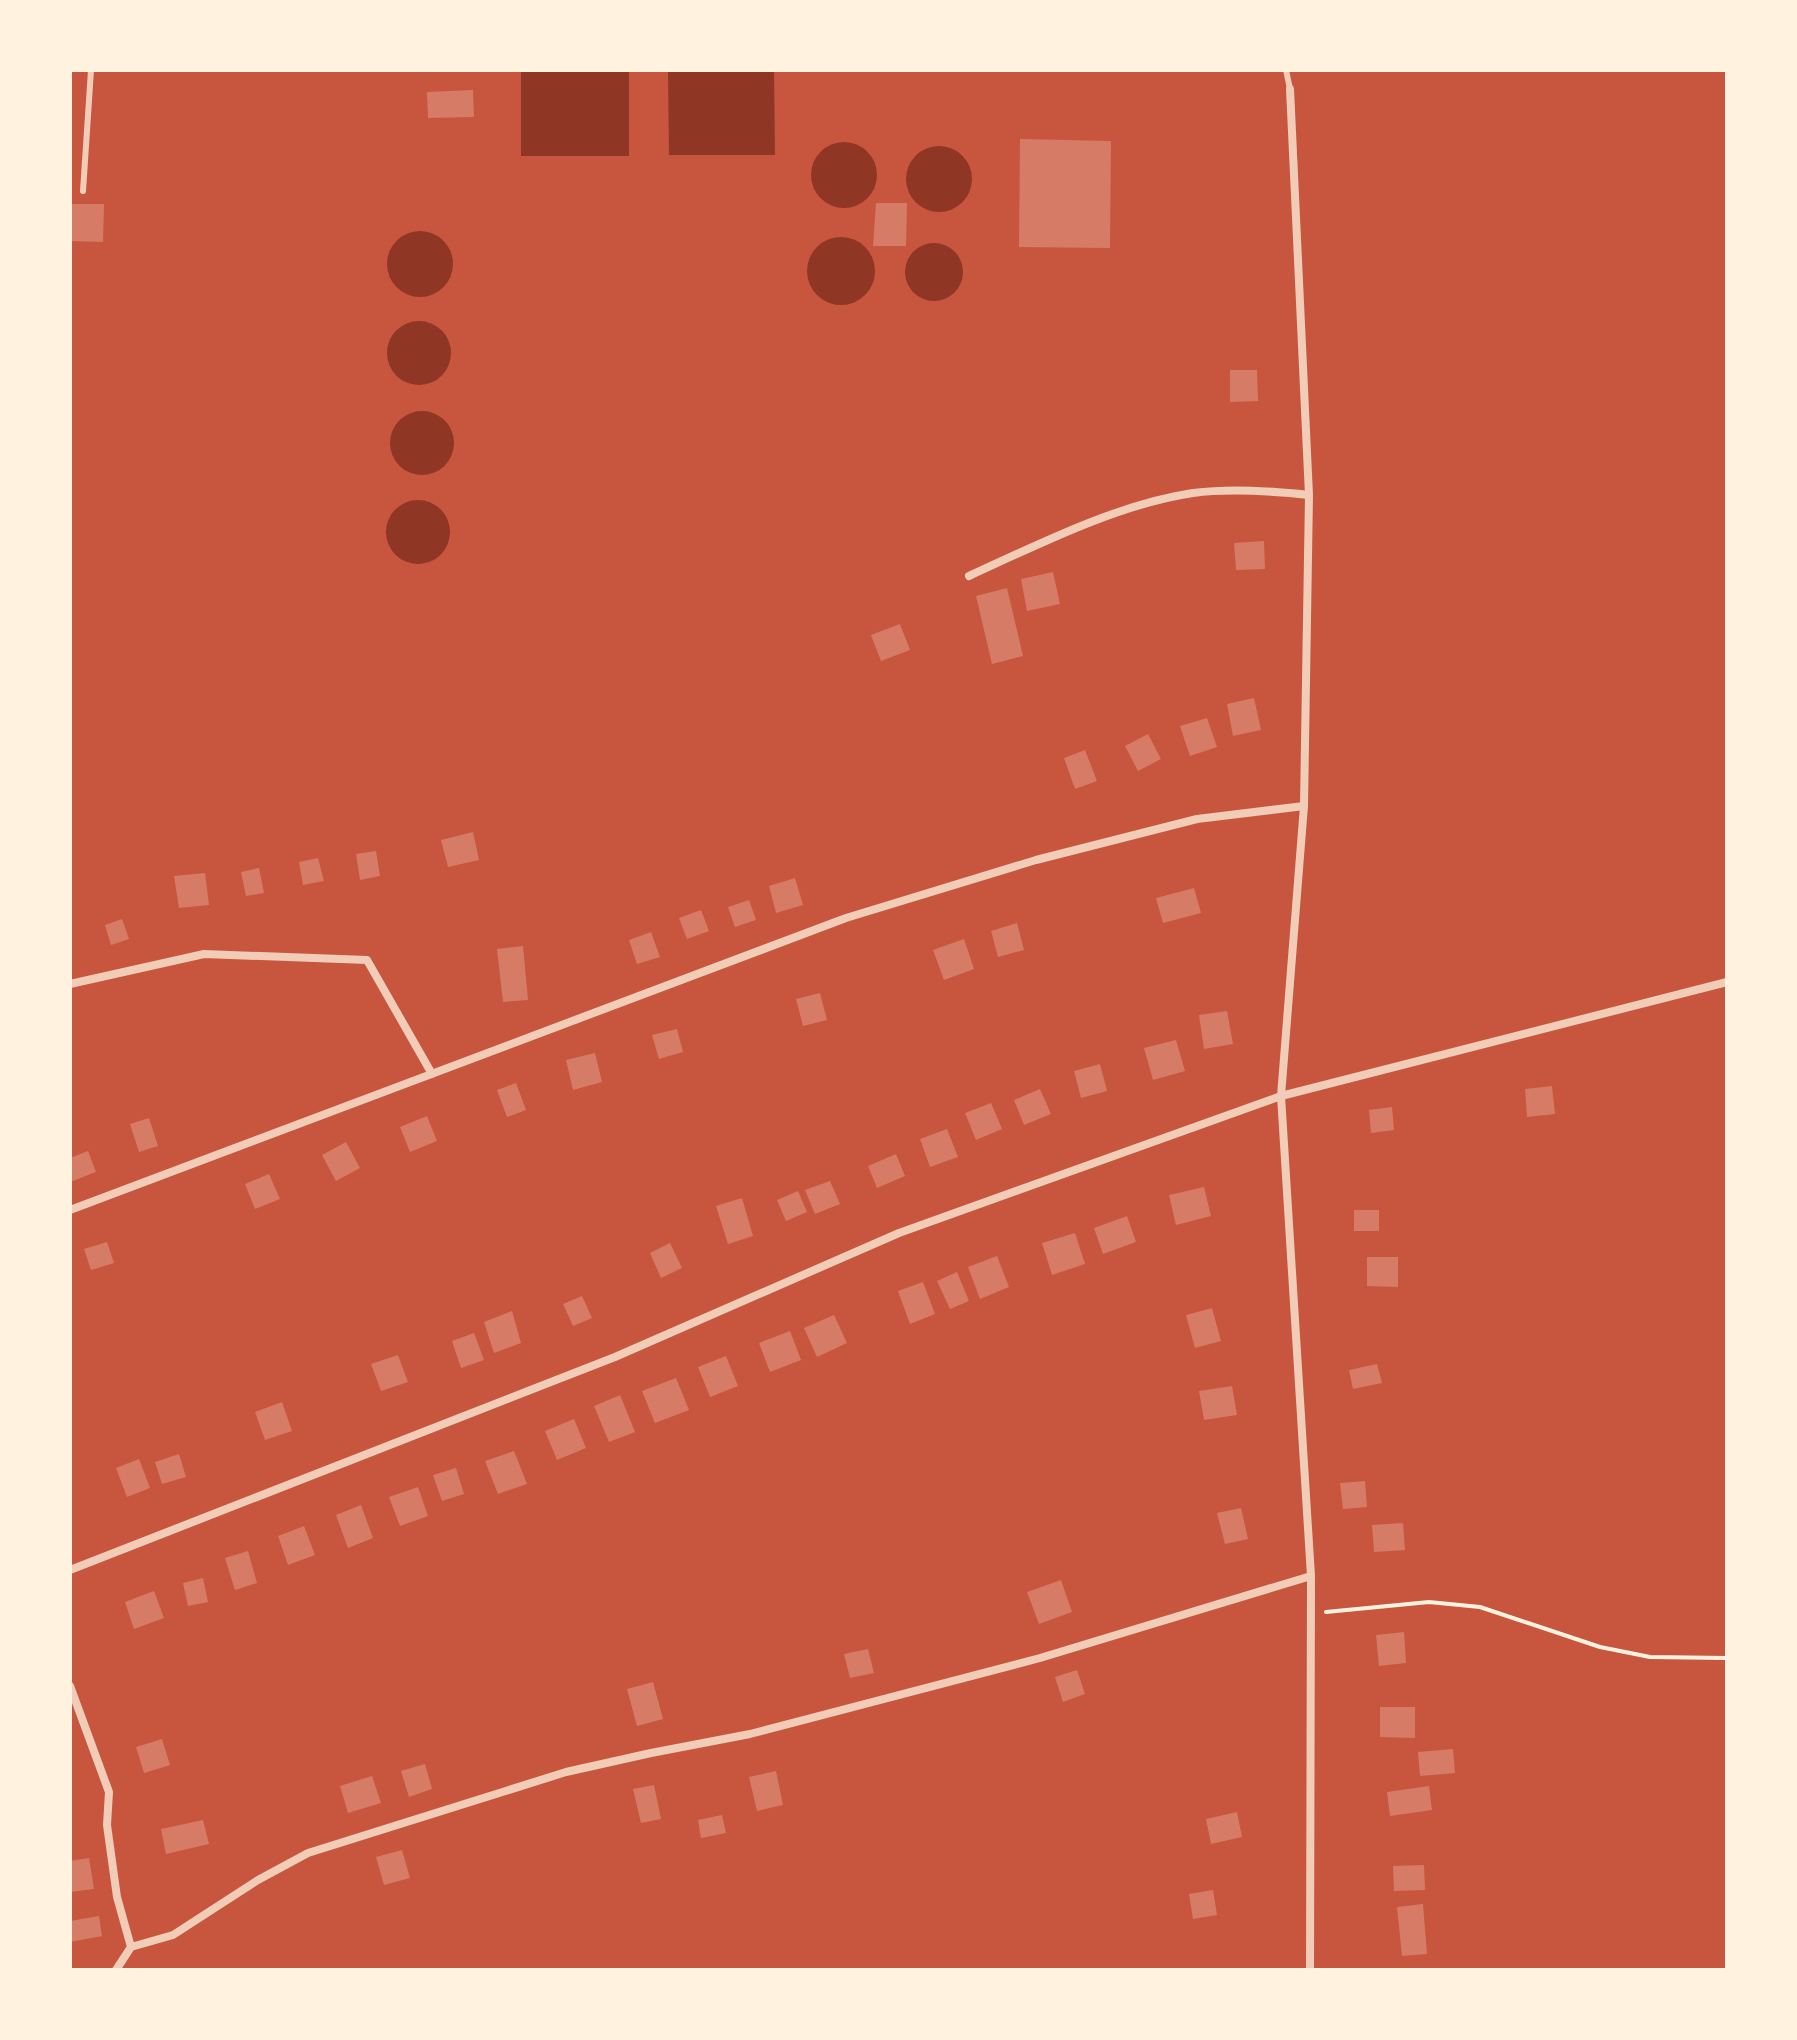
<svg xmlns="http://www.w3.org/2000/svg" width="1797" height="2040" font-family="'PT Sans',sans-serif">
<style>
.water{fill:#8f3625}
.building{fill:#d67c66}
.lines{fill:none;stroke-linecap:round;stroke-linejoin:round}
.path{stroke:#fff3e0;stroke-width:4}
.service{stroke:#f1ccb7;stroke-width:6}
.minor{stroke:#f1ccb7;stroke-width:8}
</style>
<rect width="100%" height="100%" fill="#c8553d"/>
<path class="water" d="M521,70H629V156H521Z
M668,70H774L775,155H669Z
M811 175a33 33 0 1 1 66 0a33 33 0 1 1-66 0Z
M906 179a33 33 0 1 1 66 0a33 33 0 1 1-66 0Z
M387 264a33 33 0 1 1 66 0a33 33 0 1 1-66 0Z
M807 271a34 34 0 1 1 68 0a34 34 0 1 1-68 0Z
M905 272a29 29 0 1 1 58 0a29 29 0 1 1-58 0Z
M387 353a32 32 0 1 1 64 0a32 32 0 1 1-64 0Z
M390 443a32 32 0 1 1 64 0a32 32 0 1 1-64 0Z
M386 532a32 32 0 1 1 64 0a32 32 0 1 1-64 0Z"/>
<path class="building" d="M473,90L474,117L428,118L427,92Z
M1020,139L1111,141L1110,248L1019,247Z
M876,203H907L906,246H873Z
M70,204H104L103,242L70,241Z
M1230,370H1257L1258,401L1230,402Z
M1264,541L1265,569L1236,570L1234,543Z
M1053,572L1060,604L1027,611L1021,579Z
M1007,588L1023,656L992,664L976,596Z
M900,624L910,650L881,661L871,635Z
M1254,698L1261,730L1233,736L1227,704Z
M1207,718L1217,747L1190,756L1180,726Z
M1148,734L1161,759L1138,771L1125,746Z
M1085,750L1097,781L1075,789L1064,758Z
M473,832L479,860L448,867L441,840Z
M376,851L380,876L360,880L356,854Z
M318,858L324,881L303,885L299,862Z
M259,868L264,893L246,896L241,872Z
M205,873L209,905L179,908L174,876Z
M795,878L803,905L776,913L769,886Z
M1194,888L1201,913L1163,923L1156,898Z
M749,900L756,920L735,927L728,907Z
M701,910L709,931L687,939L679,918Z
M122,919L129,939L111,945L105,925Z
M1017,923L1024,950L998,957L991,931Z
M651,932L660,957L637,964L629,940Z
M964,939L974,969L944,980L933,950Z
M523,946L528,1000L503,1002L497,949Z
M820,993L827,1020L803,1026L796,999Z
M1227,1011L1233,1044L1204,1049L1199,1015Z
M677,1029L683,1052L659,1059L652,1035Z
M1176,1040L1185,1071L1153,1080L1144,1048Z
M595,1053L602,1082L573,1090L566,1060Z
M1100,1064L1107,1091L1081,1098L1074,1071Z
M516,1083L526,1110L507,1117L497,1090Z
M1552,1086L1555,1114L1527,1117L1525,1089Z
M1040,1089L1051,1114L1024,1125L1014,1100Z
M991,1103L1002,1129L976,1140L965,1113Z
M1392,1107L1394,1130L1371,1133L1369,1110Z
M427,1116L437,1141L410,1152L400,1127Z
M149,1118L158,1146L139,1152L130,1124Z
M947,1129L958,1157L930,1167L920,1139Z
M346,1142L360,1168L336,1181L322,1155Z
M88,1151L96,1172L70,1182V1158Z
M896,1154L905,1176L877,1188L868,1166Z
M269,1174L280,1199L255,1209L245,1184Z
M830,1181L840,1204L815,1214L805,1190Z
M1204,1187L1211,1216L1176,1225L1169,1195Z
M798,1191L807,1212L786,1221L777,1200Z
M742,1198L753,1236L728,1244L716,1206Z
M1354,1210H1379V1231H1354Z
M1127,1216L1136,1242L1103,1254L1094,1228Z
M1075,1233L1085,1264L1052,1275L1042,1243Z
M107,1242L114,1263L91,1270L84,1249Z
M670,1243L682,1268L661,1278L650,1253Z
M997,1256L1009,1287L980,1299L968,1267Z
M1367,1257H1398V1287L1367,1286Z
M957,1272L969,1301L950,1309L937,1281Z
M923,1282L935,1314L910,1324L898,1291Z
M582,1296L592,1318L573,1326L563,1304Z
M1212,1308L1221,1341L1195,1348L1186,1315Z
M512,1311L521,1343L494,1353L484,1322Z
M834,1315L847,1343L817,1357L804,1328Z
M790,1331L801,1360L770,1372L759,1343Z
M474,1333L484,1360L461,1368L452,1341Z
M398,1355L408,1382L381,1391L371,1364Z
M726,1356L738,1386L710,1397L698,1367Z
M1377,1364L1382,1383L1353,1389L1349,1370Z
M676,1378L689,1410L655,1423L642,1391Z
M1232,1386L1237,1415L1204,1420L1199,1391Z
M620,1395L635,1432L609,1442L594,1406Z
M282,1402L292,1431L265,1440L255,1412Z
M574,1419L586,1448L557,1460L545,1431Z
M514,1451L527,1484L498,1494L485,1461Z
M179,1454L186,1477L162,1484L155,1462Z
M139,1459L150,1488L127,1497L116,1468Z
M456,1468L464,1494L442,1501L433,1475Z
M1365,1481L1367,1507L1343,1509L1340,1483Z
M418,1487L428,1516L400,1526L389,1497Z
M361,1505L373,1538L348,1548L336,1515Z
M1241,1508L1248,1539L1225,1544L1217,1513Z
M1403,1523L1405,1550L1374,1552L1372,1525Z
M304,1526L315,1555L288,1565L278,1536Z
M248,1551L257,1583L235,1590L225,1558Z
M203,1578L208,1602L188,1606L183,1583Z
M1061,1580L1072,1612L1039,1624L1027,1592Z
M154,1591L164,1618L134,1629L125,1602Z
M1404,1632L1406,1663L1379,1666L1376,1635Z
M868,1649L874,1673L850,1678L844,1654Z
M1077,1670L1085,1694L1063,1702L1055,1677Z
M653,1682L663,1719L637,1726L627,1689Z
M1380,1707H1415V1738L1380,1737Z
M162,1739L170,1765L144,1773L136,1747Z
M1453,1749L1455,1773L1420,1776L1418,1752Z
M425,1764L432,1789L409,1797L401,1771Z
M776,1771L783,1805L757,1811L749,1777Z
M372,1776L381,1803L348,1813L340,1786Z
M654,1785L661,1819L641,1823L633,1789Z
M1429,1786L1432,1810L1390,1816L1387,1792Z
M1237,1812L1242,1837L1211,1844L1206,1819Z
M722,1815L726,1833L701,1838L698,1820Z
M203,1820L209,1844L166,1854L161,1829Z
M402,1850L410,1878L384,1885L376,1857Z
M89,1858L94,1889L70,1892V1861Z
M1424,1865L1425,1890L1394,1891L1393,1866Z
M1213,1890L1217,1915L1193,1919L1189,1894Z
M1423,1904L1427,1954L1402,1956L1397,1907Z
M99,1916L102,1936L70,1942V1921Z"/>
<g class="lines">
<path class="path" d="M1326,1612L1429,1602L1480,1607L1600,1647L1650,1657L1727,1658"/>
<path class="service" d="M1286,70L1290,89
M83,191L91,70"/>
<path class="minor" d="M1290,89L1309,495L1304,806L1281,1096L1311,1576L1310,1970
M969,576C1037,545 1118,504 1193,493C1231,488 1271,491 1309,495
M70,984L204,954L367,960L432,1074
M70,1210L846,918L1036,860L1197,819L1304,806
M70,1570L615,1357L899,1233L1281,1096L1727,982
M70,1686L109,1792L107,1825L117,1897L131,1947
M116,1970L131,1947L173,1935L258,1880L308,1853L566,1772L651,1753L750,1734L1040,1658L1311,1576"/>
</g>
<rect width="1797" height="2040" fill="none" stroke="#fff3e0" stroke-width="144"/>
</svg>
